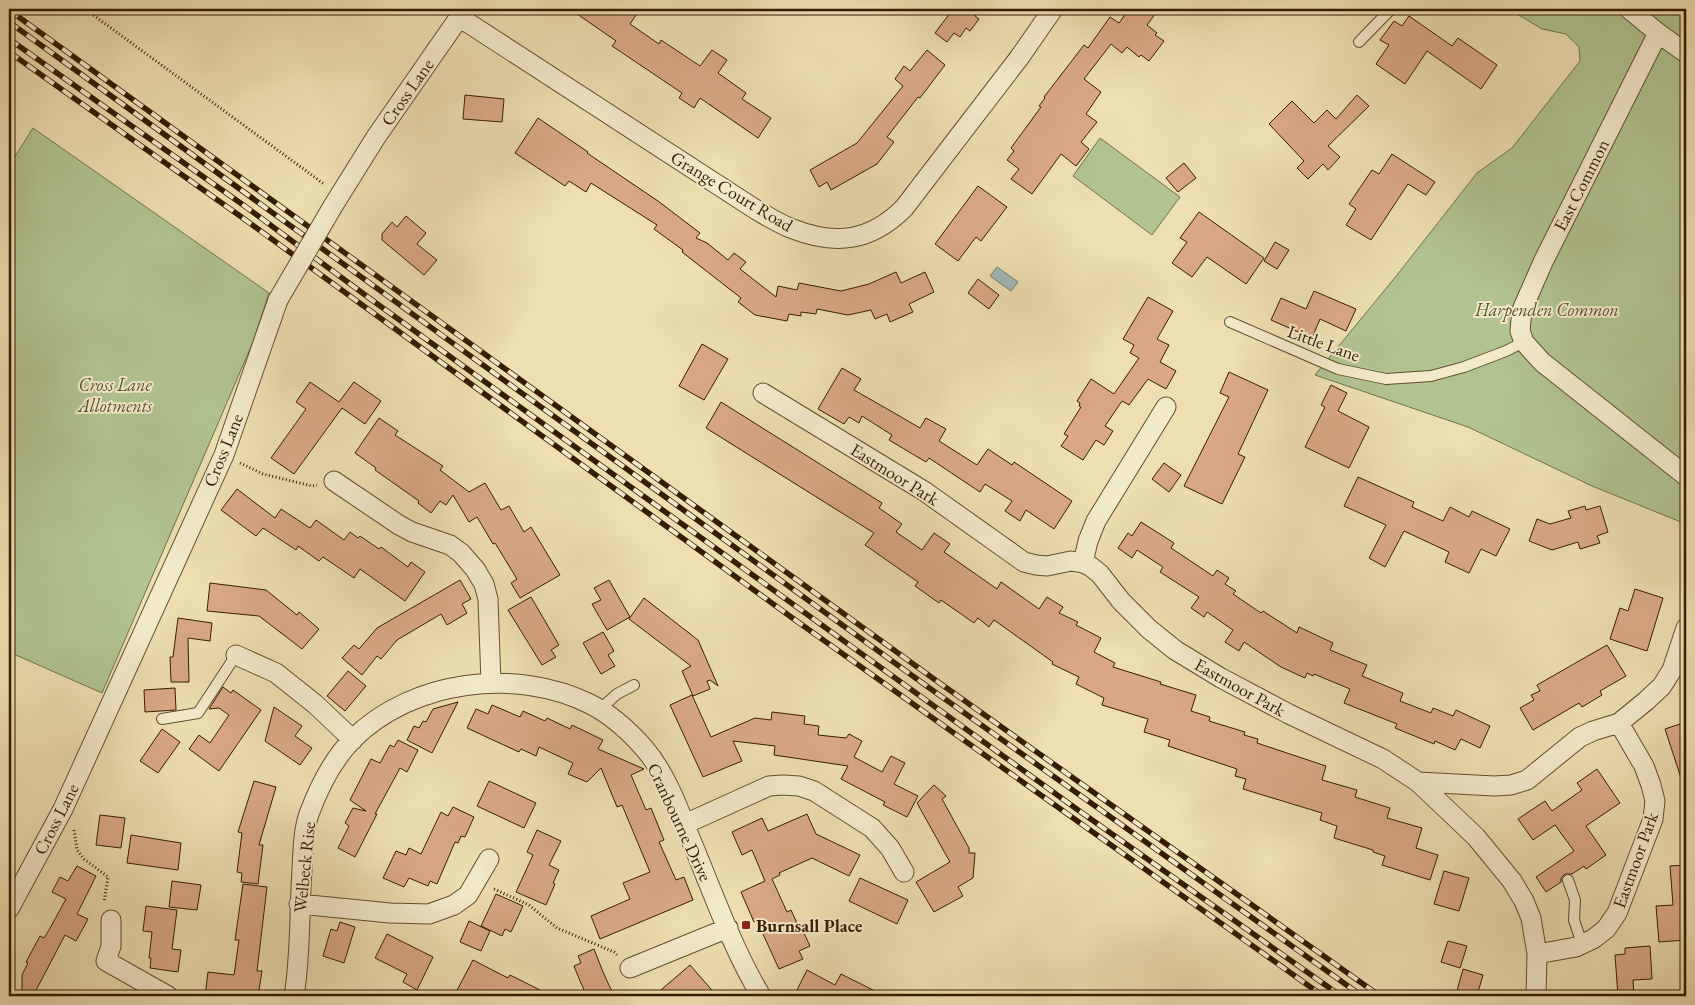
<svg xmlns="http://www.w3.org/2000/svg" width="1695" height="1005" font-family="'EB Garamond',serif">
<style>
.green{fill:#b1c391;stroke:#73704a}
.water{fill:#9fb9b8;stroke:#757a6f}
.building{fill:#daa885;stroke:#351c02}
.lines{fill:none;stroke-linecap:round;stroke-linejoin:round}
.service-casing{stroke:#634d2e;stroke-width:12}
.minor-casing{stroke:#634d2e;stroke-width:21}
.path{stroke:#351c02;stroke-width:3;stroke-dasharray:1 2.5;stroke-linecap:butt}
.service{stroke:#f3eacc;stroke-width:10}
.minor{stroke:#f3eacc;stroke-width:19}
.rail-casing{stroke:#351c02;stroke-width:5.5}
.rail{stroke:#f3eacc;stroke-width:4;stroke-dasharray:11;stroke-linecap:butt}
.minor-bridge-casing{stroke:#634d2e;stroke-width:21;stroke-linecap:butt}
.minor-bridge{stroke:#f3eacc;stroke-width:19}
.poi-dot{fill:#8f2418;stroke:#f3eacc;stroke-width:2}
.labels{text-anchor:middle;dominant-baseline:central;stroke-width:4;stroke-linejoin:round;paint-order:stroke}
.street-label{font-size:18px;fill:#351c02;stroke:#f3eacc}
.park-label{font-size:18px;font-style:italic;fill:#5a4e2d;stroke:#f3eacc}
.poi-label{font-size:18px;font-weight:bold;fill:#351c02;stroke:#f3eacc;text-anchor:start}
</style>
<rect width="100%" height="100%" fill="#eddfb1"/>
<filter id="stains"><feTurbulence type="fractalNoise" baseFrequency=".004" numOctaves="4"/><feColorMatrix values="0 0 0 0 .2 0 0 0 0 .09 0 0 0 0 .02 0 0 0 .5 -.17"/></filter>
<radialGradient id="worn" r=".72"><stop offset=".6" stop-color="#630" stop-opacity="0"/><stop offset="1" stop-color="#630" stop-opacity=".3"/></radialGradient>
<path class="green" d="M1509,9H1680L1686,17V524L1592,486L1468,427L1315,375L1397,275L1477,173L1512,148L1580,61L1579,47L1566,34L1542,29Z
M33,128L269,293L253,342L102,693L9,652V166Z
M1100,138L1180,197L1152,235L1073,176Z"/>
<path class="water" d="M997,267L1018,282L1011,291L990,276Z"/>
<path class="building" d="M570,9H627L636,15L630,24L659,44L661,40L700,66L712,50L727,60L718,73L746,93L742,99L771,118L758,138L700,98L694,108L679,98L682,93L612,46L616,41Z
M953,9H981L975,16L979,19L970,31L966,28L960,37L954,33L947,42L935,33Z
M1129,9H1159L1147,25L1157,33L1155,35L1164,41L1149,61L1141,55L1139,57L1127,47L1122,53L1111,44L1084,79L1101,92L1086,114L1097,122L1081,142L1089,149L1076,166L1061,154L1032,194L1011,179L1019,169L1007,160L1014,151L1011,148L1041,107L1039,106L1045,98L1044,97L1084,45L1088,48L1110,17L1119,23Z
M1409,16L1452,46L1458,38L1497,65L1481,89L1427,51L1405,84L1376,64L1389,45L1380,40L1394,21L1402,26Z
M927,50L945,65L920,98L918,97L887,137L894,142L877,164L831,190L827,182L819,187L810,170L857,143L903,86L895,79L904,66L910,71Z
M465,95L504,99L502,122L463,119Z
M1357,95L1369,106L1328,146L1340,157L1328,170L1323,164L1308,179L1297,168L1304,161L1269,124L1292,101L1314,123L1327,110L1336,119Z
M538,118L588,152L587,153L658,201L700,233L696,238L707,243L728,260L734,253L746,262L740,269L776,297L778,286L797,290L799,283L841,291L869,284L896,272L901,283L925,272L934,292L909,304L913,312L890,322L887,314L875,319L871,310L848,315L817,309L816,314L801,312V316L789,314L787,321L755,315L738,302L741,298L682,252L683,250L654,229L657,225L591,183L586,192L569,181L565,186L515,153Z
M1392,154L1435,182L1426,195L1408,184L1371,240L1346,225L1356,209L1349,204L1372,170L1379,174Z
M1184,163L1196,178L1178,192L1166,178Z
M978,186L1007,207L981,241L976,237L958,261L935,244Z
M1199,212L1264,258L1246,284L1207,257L1192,277L1172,263L1187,242L1180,238Z
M406,216L426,233L417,244L437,260L424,275L382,240V234L392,222L397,227Z
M1275,242L1289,250L1277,269L1264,261Z
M978,279L999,295L989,309L968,293Z
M1314,291L1356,309L1346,331L1320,319L1312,338L1271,320L1281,298L1306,309Z
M1148,297L1173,311L1157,339L1169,345L1160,362L1176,371L1166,389L1148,379L1129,405L1122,401L1105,426L1113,431L1104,445L1096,440L1083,460L1061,446L1068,436L1064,434L1081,407L1079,406L1080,403L1077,401L1091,379L1114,394L1139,358L1130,353L1134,345L1123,339Z
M702,344L728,359L704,400L679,386Z
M842,368L861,379L854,390L889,410L920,428L926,418L946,429L939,441L977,465L988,449L1012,465L1014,462L1072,501L1054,529L1026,510L1020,521L1005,511L1012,501L985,484L980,492L929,458L926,462L889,440L892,435L862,416L859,423L849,417L844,424L818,409Z
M1229,372L1268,390L1238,454L1245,457L1222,504L1184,486L1229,397L1220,393Z
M310,382L339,402L354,382L381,401L365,424L342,408L294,474L271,458L306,409L296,402Z
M1331,385L1347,393L1338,411L1369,427L1349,468L1305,447L1325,407L1321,405Z
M721,402L882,503L879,508L902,524L896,532L922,550L934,533L950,544L944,552L997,589L1001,582L1039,609L1047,597L1063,607L1059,613L1078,622L1076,625L1101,638L1094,652L1115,663L1113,667L1161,682L1160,684L1196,695L1191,711L1210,717L1209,721L1245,732L1244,735L1258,739L1257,743L1326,766L1322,780L1357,790L1355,797L1390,808L1387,818L1422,828L1416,848L1438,855L1430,880L1382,865L1385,856L1373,852V850L1334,838L1337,826L1320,820L1322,813L1243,789L1246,779L1235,776L1237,769L1168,746L1170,740L1144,732L1148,719L1102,705L1104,698L1076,684L1079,677L1052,664L1053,662L994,620L989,627L978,618L974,623L941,600L939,603L915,586L918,582L865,545L874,533L706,428Z
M379,418L398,431L395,435L443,466L440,470L469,492L485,483L501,510L509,506L524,532L531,527L560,575L520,598L511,583L517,579L495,543L493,544L477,517L469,522L453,495L446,505L440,501L431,513L418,503L419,501L375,470L376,468L355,453Z
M1164,463L1181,475L1169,492L1152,479Z
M1358,477L1414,502L1412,507L1443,521L1450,507L1469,517L1472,511L1510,529L1496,556L1481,549L1469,573L1445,562L1449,552L1404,531L1385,567L1369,558L1386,525L1344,506Z
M237,489L275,518L281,509L310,528L316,520L344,540L350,532L358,538L360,536L379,549L381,547L408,567L411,562L425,572L405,601L360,569L354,578L323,557L319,561L298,546L296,550L263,528L256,536L221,510Z
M1585,506L1586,510L1600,506L1608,532L1597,536L1600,543L1580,549L1578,542L1552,550L1529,541L1537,519L1550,524L1571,518L1568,511Z
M1141,522L1174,543L1171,548L1213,576L1217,570L1229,578L1225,584L1236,591L1233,594L1261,613L1263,611L1297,633L1299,627L1333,643L1330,650L1367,665L1362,676L1403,693L1400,701L1431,713L1433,708L1453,716L1456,710L1490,726L1480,748L1461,739L1455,750L1435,741L1434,744L1395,728L1397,724L1344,703L1350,689L1314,674L1313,676L1307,673L1305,678L1281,667L1244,642L1239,651L1225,642L1233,630L1207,612L1204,617L1191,608L1199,597L1160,572L1163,567L1137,550L1132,558L1118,548L1128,533L1132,536Z
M460,580L471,599L462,604L467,613L447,625L441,614L397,640L381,659L377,656L362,675L342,658L354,645L359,649L377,628Z
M609,580L630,617L607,630L592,604L601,600L594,588Z
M210,583L266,590L297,615L299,612L319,629L302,649L259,616L207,611Z
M1635,589L1663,598L1647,651L1610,639L1620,608L1628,611Z
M531,597L559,645L551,650L556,657L542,665L508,610Z
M644,598L698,640L718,686L710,680L707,681L710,689L693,696L682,671L691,666L629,619Z
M178,618L212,623L210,641L188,638L189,682H171L170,657H173Z
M603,632L614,651L608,655L615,666L601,674L583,643Z
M1607,645L1626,676L1600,691L1602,695L1582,707L1579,703L1533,730L1520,708L1534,700L1531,695L1540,691L1537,685Z
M348,671L366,686L345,711L327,696Z
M223,687L231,693L233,690L261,710L219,771L189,749L199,735L210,743L229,715L219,708L209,709Z
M175,688L176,710L145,712L144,690Z
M692,695L711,737L755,718L771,720L772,712L805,716L804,724L819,726L818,735L846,738L849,734L862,741L854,757L882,772L891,756L905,763L894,784L918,796L907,817L883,805L885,802L841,779L848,766L774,755L775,746L733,741L742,761L703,777L670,705Z
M458,702L432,753L407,740L414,726L419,728L423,721L426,722L433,709Z
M492,705L520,717L523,711L545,721L547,718L570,729L572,725L603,740L598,749L644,769L631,775L646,810L651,808L664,840L659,842L676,880L684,877L693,900L600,939L591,916L630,899L623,883L650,872L622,805L617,807L601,768L587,782L568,774L573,763L539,747L536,756L521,749L519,752L467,728L476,709L488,714Z
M274,707L302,726L295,736L312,748L300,765L265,741Z
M1686,722V783L1683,784L1665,729Z
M162,729L180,742L158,773L140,761Z
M398,740L418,750L407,772L400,768L375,814H377L355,857L338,848L349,826L345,823L353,808L366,811L350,800L371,759L380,763L390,745L394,747Z
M1597,769L1620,803L1586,826L1606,855L1586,869L1584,866L1572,874H1565L1561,878V882L1546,892L1536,877L1574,851L1555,825L1533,840L1518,819L1545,801L1552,811L1582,790L1577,783Z
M254,781L276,787L259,845H263L258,884L241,882L242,873L237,872L242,833L238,832Z
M489,781L536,803L524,828L477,806Z
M934,785L946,796L942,799L969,848V853H975L973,878L958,887L963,896L934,912L916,882L950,862L917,803Z
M453,807L474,817L465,837L461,836L458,843L455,842L437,884L430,881L428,886L409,878L404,887L383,878L396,851L406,855L409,848L421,854L441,812L448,816Z
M807,814L816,834L860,855L849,876L812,858L779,873L780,875L772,879L787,912L791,910L801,932L803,931L810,946L799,951L803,959L779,969L757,921L754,922L741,892L765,881L752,850L742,855L732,832L762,818L768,831Z
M100,815L125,818L121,848L96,845Z
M537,830L561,841L549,865L559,870L553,883L555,884L546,905L516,892L533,855L527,852Z
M131,835L181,843L178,870L127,863Z
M1686,865V940L1659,942L1656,906L1673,905L1670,866Z
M77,866L96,876L77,914L88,919L76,941L65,935L33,996H22V975L28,963L26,962L40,936L44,938L49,930L66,899L52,892L60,877L68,881Z
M1444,871L1469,878L1459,911L1434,904Z
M860,878L908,900L897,924L849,901Z
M172,881L201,885L197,910L169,907Z
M243,884L267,887L257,971H262L258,996H205L208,972L234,975L239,940H235Z
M496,894L523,906L511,932L505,929L502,936L481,926Z
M146,906L177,910L172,949L181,950L178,972L150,968L151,958H149L152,932L143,931Z
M469,921L490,931L481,951L460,942Z
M340,922L355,927L344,963L323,956L331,929L337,931Z
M387,934L433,957L417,990L403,982L407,974L375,958Z
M1448,941L1467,946L1460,968L1441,962Z
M1650,946L1652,979L1633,980L1634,996H1618L1615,955L1625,954V948Z
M594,949L603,972L614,996H587L580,981L574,966L581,963L578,956Z
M473,960L508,978L510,975L552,996H454Z
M690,965L717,996H654Z
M1463,969L1483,975L1477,996L1457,991Z
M807,970L835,985L841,974L885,996H794Z"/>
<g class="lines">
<g class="service-casing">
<path id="service" d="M1359,42L1391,9
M1230,322L1338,369L1386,379L1431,376L1464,367L1506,351L1524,342
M599,710L617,694L634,685
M162,719L198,713L236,655
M1568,880L1575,900L1574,920L1582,944"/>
</g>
<g class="minor-casing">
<path id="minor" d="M1629,9L1658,33L1686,53
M459,17L758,211C769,217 781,225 793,229C836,246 871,241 904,208L1019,58L1053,9
M1658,33L1543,262L1522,310L1520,331L1524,342L1542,362L1686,476
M333,206L376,137L465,9
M763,393L924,491L1024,562L1036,565L1047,566L1071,561L1083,563L1090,566L1100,574L1121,601L1149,629L1175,650L1221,678L1289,714L1383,759L1418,782L1494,786L1511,785L1527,780L1580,737L1593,731L1619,723L1646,701L1662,686L1672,670L1686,628
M334,481L399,525L412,532L450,545L461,553L475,569L484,584L488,599L491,683
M1083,563L1088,541L1096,521L1166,407
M236,655L276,673L315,704L353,740
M1418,782L1476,837L1512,881L1524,901L1531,918L1537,954
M685,824L769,786L783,785L799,786L814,791L872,828L890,848L904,872
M299,904L390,913L429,914L454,905L468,895L489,859
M9,909L63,809L224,455L278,300
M111,920V946L106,961L168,996
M630,968L728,928
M294,996C301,955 299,912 302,870C303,851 303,831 309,814C319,787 333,759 353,739C412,680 516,667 590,704C610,714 629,731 644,748C664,771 677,804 688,833C711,887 731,946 761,996
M1536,996L1537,954L1576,947L1593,939L1606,929L1617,913L1653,819L1655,801L1651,785L1644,766L1619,723"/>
</g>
<path class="path" d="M85,9L324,184
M240,463L263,474L312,486L317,485
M74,830L77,850L84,859L108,877L104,902
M494,889L529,905L557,928L614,952L617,955"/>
<use href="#service" class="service"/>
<use href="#minor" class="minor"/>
<g class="rail-casing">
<path id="rail" d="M9,10L934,679L1380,996
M9,22L928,687L1362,996
M9,39L246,207L376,303L1078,810L1341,996
M9,52L240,216L791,617L1323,996"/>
</g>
<use href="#rail" class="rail"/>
<g class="minor-bridge-casing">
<path id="minor-bridge" d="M278,300L333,206"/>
</g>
<use href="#minor-bridge" class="minor-bridge"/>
</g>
<rect class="poi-dot" x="741" y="920" width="10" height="10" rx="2.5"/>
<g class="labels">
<g class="street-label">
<text transform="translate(407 92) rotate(-55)">Cross Lane</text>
<text transform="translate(1581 185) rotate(-63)">East Common</text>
<text transform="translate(732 191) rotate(31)">Grange Court Road</text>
<text transform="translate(1324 343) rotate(20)">Little Lane</text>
<text transform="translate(223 450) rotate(-68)">Cross Lane</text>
<text transform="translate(895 474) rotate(32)">Eastmoor Park</text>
<text transform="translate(1240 687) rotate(29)">Eastmoor Park</text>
<text transform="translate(56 819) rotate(-63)">Cross Lane</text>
<text transform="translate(680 822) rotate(65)">Cranbourne Drive</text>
<text transform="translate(1635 860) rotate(-70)">Eastmoor Park</text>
<text transform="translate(304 867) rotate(-84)">Welbeck Rise</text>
</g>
<g class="park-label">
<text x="1547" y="309">Harpenden Common</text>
<text x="115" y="384">Cross Lane<tspan x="115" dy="21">Allotments</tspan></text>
</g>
<g class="poi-label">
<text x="756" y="925">Burnsall Place</text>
</g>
</g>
<rect width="1695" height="1005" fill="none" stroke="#eddfb1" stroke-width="30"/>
<rect x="10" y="10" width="1675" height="985" fill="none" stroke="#351c02" stroke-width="2.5"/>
<rect x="15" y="15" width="1665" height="975" fill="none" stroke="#351c02"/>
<rect width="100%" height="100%" filter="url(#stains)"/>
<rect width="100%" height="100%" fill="url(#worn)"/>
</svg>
